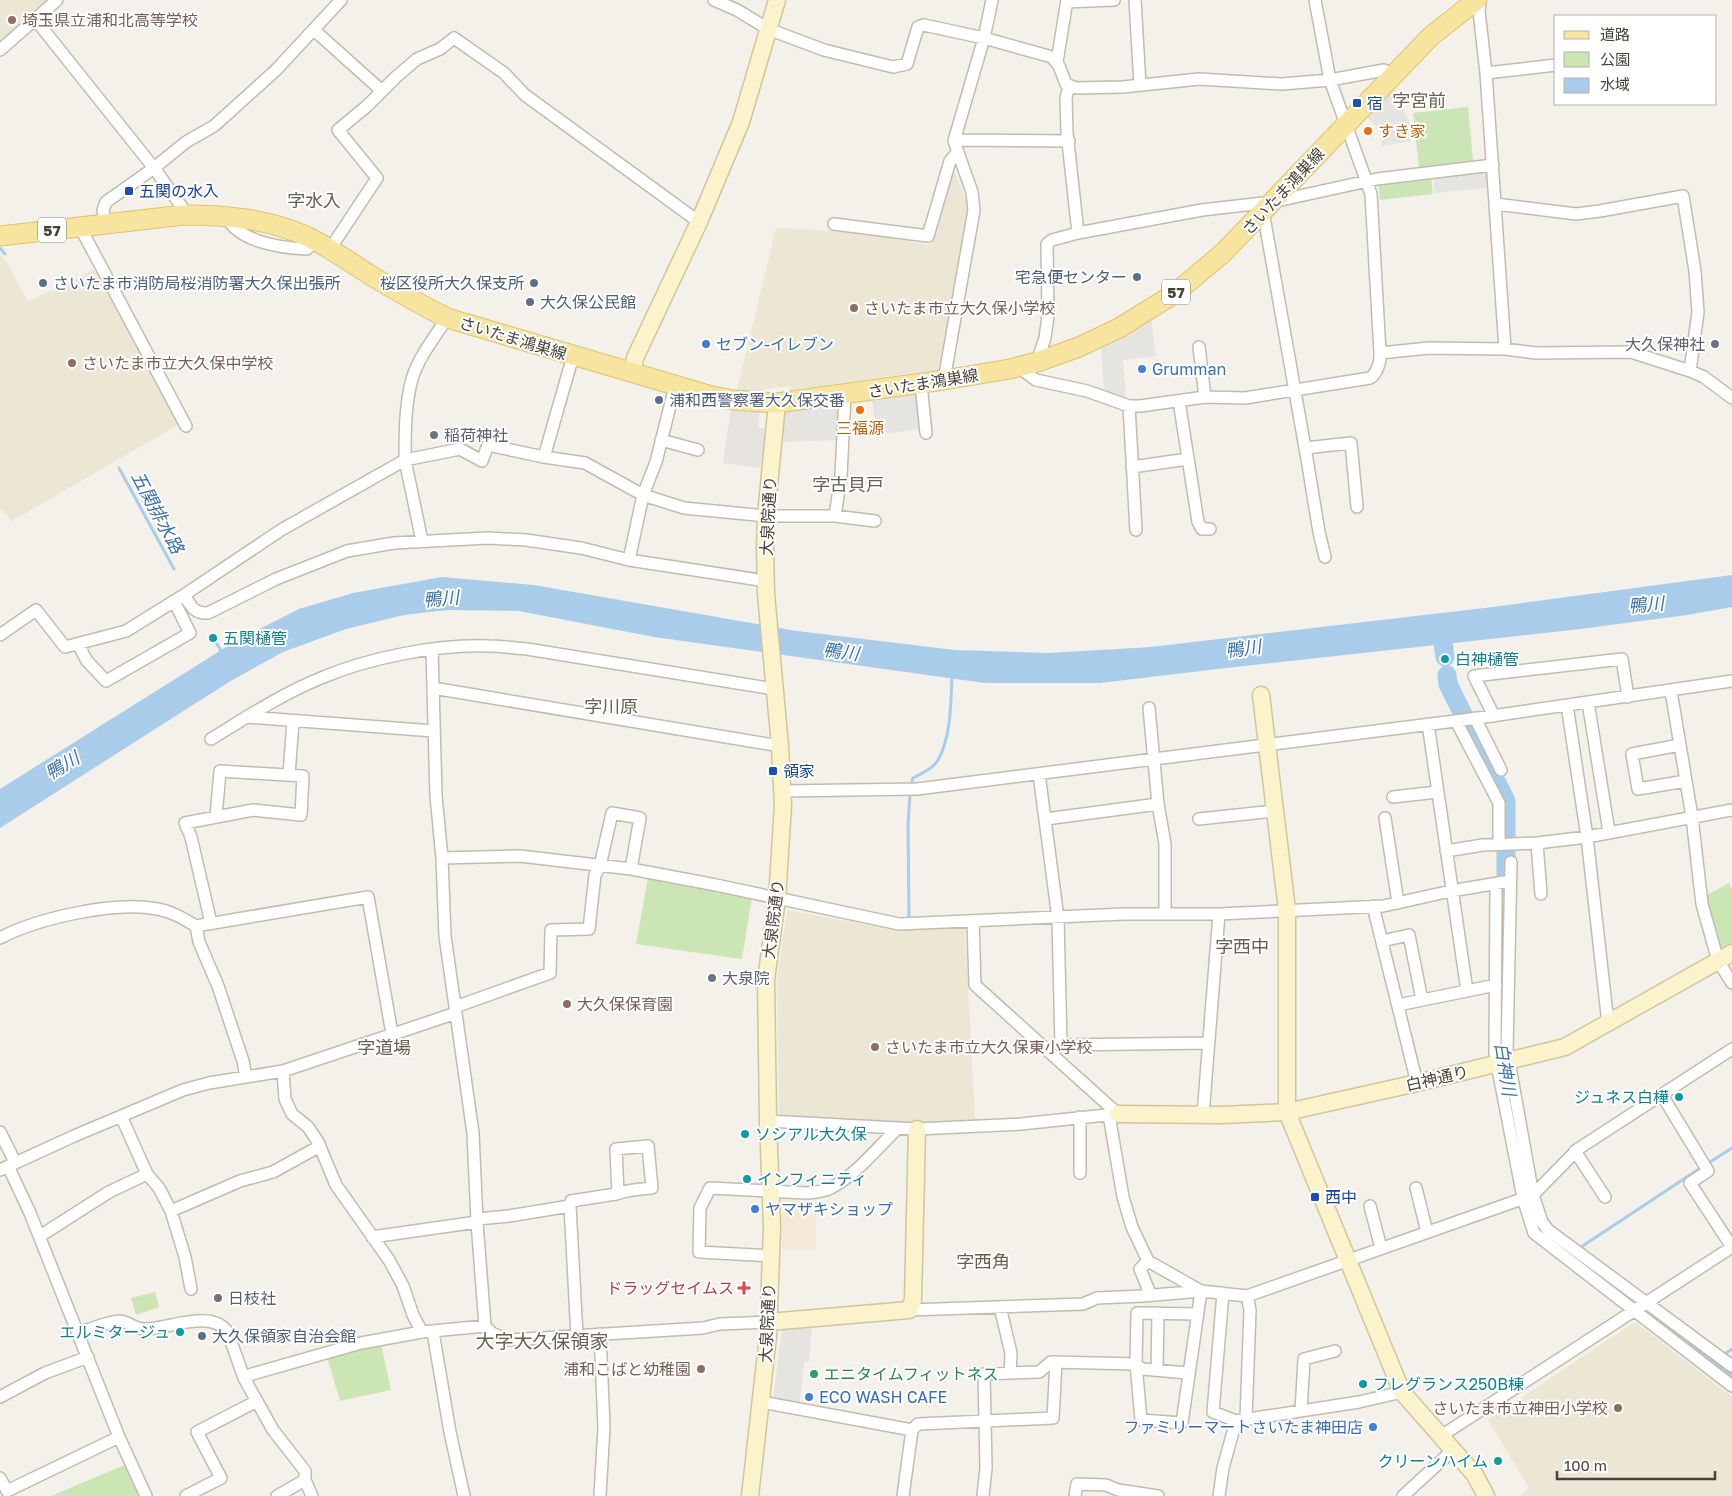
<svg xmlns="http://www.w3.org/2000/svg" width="1732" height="1496" font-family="'Golos Text','Noto Sans JP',sans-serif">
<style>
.commercial{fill:#f3e9d6}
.industrial{fill:#e6e3de}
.education{fill:#ebe7d4}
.green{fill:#cce5b5}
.parking{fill:#e5e4e1}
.water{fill:#aacceb}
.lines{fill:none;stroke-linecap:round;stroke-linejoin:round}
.stream{stroke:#aacceb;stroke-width:3}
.river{stroke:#aacceb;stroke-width:19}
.street-casing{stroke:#c1bcaf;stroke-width:14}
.secondary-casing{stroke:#d0c69c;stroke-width:19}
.primary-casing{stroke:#dcc36f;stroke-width:21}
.street{stroke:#fff;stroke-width:11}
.secondary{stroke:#fbf3cc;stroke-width:16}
.primary{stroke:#f7e59f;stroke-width:19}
.education-dot{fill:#8d6e63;stroke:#fff;stroke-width:2}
.transit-dot{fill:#1a4fb4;stroke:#fff;stroke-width:2}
.food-dot{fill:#e8710a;stroke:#fff;stroke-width:2}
.service-dot{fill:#5c6f8a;stroke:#fff;stroke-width:2}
.shop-dot{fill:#3f7fe0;stroke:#fff;stroke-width:2}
.worship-dot{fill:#6b7280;stroke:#fff;stroke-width:2}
.culture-dot{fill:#0f9aa8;stroke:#fff;stroke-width:2}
.health-dot{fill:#e0444e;stroke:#fff;stroke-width:2}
.leisure-dot{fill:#2e9e5b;stroke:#fff;stroke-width:2}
.labels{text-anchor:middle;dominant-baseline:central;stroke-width:4;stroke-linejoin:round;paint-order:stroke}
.shield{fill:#fff;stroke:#7e7b74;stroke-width:1}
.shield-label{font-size:15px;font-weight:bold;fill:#474238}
.education-label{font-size:16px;fill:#785e54;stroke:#fff;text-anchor:start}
.transit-label{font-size:16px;fill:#164399;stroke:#fff;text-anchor:start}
.food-label{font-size:16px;fill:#c56008;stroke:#fff;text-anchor:start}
.street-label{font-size:16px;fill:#474238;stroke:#fff}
.service-label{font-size:16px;fill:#4e5e75;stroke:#fff;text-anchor:start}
.shop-label{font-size:16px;fill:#366cbe;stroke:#fff;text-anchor:start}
.worship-label{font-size:16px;fill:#5b616d;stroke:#fff;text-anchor:start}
.culture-label{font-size:16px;fill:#0d838f;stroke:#fff;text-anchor:start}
.health-label{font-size:16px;fill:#be3a42;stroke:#fff;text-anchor:end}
.leisure-label{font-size:16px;fill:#27864d;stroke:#fff;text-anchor:start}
.neighbourhood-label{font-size:18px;fill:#696150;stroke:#fff}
.water-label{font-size:18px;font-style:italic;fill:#3872ac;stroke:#fff}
.quarter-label{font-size:19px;fill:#696150;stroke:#fff}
</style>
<rect width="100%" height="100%" fill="#f3f1e9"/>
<path class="commercial" d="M782,1196H805V1214H816V1250L782,1249Z"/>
<path class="industrial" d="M731,408L760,411L758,428L766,429L761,468L723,463Z"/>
<path class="education" d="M0,0H47L0,41Z
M951,164L970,209L939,372L913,373L791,390L790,386L765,389L762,391L737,390L776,228L857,232L929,245Z
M0,254L9,265L28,302L94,269L178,425L12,521L0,509Z
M787,910L894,930L965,927L975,1119L912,1123L779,1115L777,979Z
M1635,1322L1732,1397V1496H1520L1529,1488L1488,1420Z"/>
<path class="green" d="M1468,107L1473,161L1419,167L1413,113Z
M1431,176L1433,194L1380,200L1378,182Z
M648,878L752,897L742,959L636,944Z
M1729,883L1732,889V946L1722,952L1720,950L1705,896Z
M155,1292L159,1307L136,1315L131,1298Z
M381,1344L391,1390L340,1401L327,1357Z
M127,1464L141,1496H51Z"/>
<path class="parking" d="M1392,87L1400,97L1405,113L1411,125V141L1382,146L1381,131L1365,115Z
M1486,170L1488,188L1435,193L1433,175Z
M1151,318L1156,356L1123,360L1126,397L1107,392L1104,389L1101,346Z
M920,393L923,431H918L917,429L860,438L859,424L875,421L872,399Z
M842,402L841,440L782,442L784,416L789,409Z
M812,1325L809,1362H804L800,1404L773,1400L782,1328Z"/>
<path class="water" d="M1732,575V607L1687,615L1580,629L1226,668L1100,683H985L654,637L519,611L448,610L404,615L346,629L283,652L229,682L0,828V789L234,642L299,609L353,593L442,577L534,585L797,631L955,650L1048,653L1151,647L1493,607Z"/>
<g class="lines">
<path class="stream" d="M0,248L5,254
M119,468L174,569
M214,639L223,654
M911,786L913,778C922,773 933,769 938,760C951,738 951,701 952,676
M909,917L908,825L910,793
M1707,1164L1732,1148
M1578,1249L1702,1167
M1722,1356L1732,1349"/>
<path class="river" d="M1441,627L1445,657
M1447,675L1448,684L1506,801V886
M1505,913L1500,1045L1509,1098
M1593,1270L1732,1378"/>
<g class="street-casing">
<path id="street" d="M714,0L737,10L768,29L824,50L893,67L907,64L918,27L924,25L984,38L1052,57L1059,66L1066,84L1076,88L1123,87L1199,79L1282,84L1330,80L1384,70L1393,74
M1135,0L1140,85
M1315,0L1330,80L1371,194L1380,353
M1480,0L1479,11L1486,73L1505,349
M1067,2L1114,0
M35,19L154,168L182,207L184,215
M314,30L382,91
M0,50L57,0
M1057,62L1067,0
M1486,73L1556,65
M954,140L1069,141
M1496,204L1576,214L1600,211L1683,196L1695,271L1698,312L1690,371
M1263,211L1307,459L1319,532L1325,557
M226,216C238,242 281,248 307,249L314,240
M105,224L103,210L106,202L154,168L186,142L214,126L276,70L341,0
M834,224L928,236L950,161L958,152
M80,227L186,426
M1078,233L1202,210L1272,202L1377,179L1493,165
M330,249L377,178L338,130L367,106L396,77L417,59L440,49L454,38L504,73L525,95L699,222
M1199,347L1205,397
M573,356L544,457L585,463L643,495L684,508L766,516H835L875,521
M1037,362L1045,338L1048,316L1047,244L1052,240L1078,233L1067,133L1066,98L1069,86
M1018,367L1036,380L1087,391L1129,406H1140L1205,397L1245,398L1370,378C1377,374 1381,361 1380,353L1429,348L1505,349L1536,353L1631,352L1690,371L1704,377L1732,398
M944,380L974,210L972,192L954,141L984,38L992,0
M921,384L926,433
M1179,401L1198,522L1202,529H1210
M1129,406L1136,530
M661,440L698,450
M1305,448L1351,443L1357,507
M1132,467L1188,459
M835,516L841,476L845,395
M422,541L405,460L460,449L482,461L488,445L544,457
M629,560L643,495L656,462L675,386
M184,595C191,606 194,614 208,613L276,579L347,551L394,543L488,538L526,540L581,548L629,560L766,581
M0,635L36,610L65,647L126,631L184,595L281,530L405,460C405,432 405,405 412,379C419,356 435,337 447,318
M78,644L87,661L106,681L190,633L174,601
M432,649L436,796L442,858L445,936L473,1133L477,1222L485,1326
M433,688L780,746
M1671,691L1692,817L1702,904L1718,961L1732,983
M1588,702L1609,832
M1567,705L1587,837L1608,1023
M1494,716L1474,676L1622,659L1628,697
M246,717L434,731
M1475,718L1501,770
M1456,721L1499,803V844
M1428,724L1467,991
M211,739C247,717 282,694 321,678C368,658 437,644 489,646C501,646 514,648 527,649L774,689
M1680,745L1632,754L1638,789L1686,781
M1039,774L1058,918L1061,1045L1209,1043
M289,775L293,721
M783,791L917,789L1471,719L1732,681
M1393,797L1437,792
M1158,804L1165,844V914
M1385,818L1398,903
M1046,819L1158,804L1149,708
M1199,819L1275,811
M1537,843L1541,894
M1446,851L1483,845L1537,843L1587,837L1732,810
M442,858L520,856L631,869L716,885L899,924L1124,914H1219L1383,906L1451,891L1510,881
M1511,862L1507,1050L1533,1195L1542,1222L1548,1230L1732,1366
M1496,884L1495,1054L1523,1198L1534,1233L1732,1386
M1373,906L1417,1083
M973,921L975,985L1118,1114
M211,923L191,837L185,823L253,810L301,815L303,776L220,771L216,817
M196,926L199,942L218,986L243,1061L246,1077
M0,938C38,918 114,901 157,909C171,911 184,919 196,926L368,897L392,1034
M1382,941L1409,935L1422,1000
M1398,1005L1496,985
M455,1007L550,973L551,930L589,929L595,875L600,866L612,813L640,818L631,869
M283,1071L285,1099L292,1114L308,1127L318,1142L336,1185L389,1260L403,1286L413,1315L422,1332
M1662,1095L1708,1171L1690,1183L1732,1247
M1109,1115L1123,1197L1132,1227L1148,1261L1201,1291L1247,1296L1533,1195L1578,1149L1732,1049
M1203,1115L1219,914
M121,1116L147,1174L159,1188L171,1211L185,1257L191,1289
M1080,1117V1173
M768,1121L917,1129L1021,1124L1116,1114
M0,1132L15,1162
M1575,1151L1605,1197
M8,1166L30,1213L119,1437L146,1496
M0,1170L74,1136L183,1090L209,1083L283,1071L456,1013
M1416,1188L1427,1232
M1370,1206L1381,1248
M171,1211L240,1181L273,1172L320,1146
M477,1219L509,1216L570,1206
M40,1236L109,1192L147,1174
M372,1237L477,1222
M771,1256L699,1252L700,1208L710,1188L808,1193C815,1192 824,1192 831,1188C857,1174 877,1148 898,1128
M1223,1293L1213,1412L1236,1421
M1143,1296L1201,1291L1182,1423L1141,1420L1136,1364L1137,1313L1197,1314
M1000,1307L1011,1353L1010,1373
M909,1310L1083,1304L1097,1298L1143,1296L1149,1291L1140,1269L1148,1261
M433,1332L450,1432L464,1496
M78,1333C88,1330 110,1321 119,1321C128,1321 136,1330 145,1329C168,1329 213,1308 228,1333L244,1378L273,1430L305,1471V1480
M577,1336L570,1206L571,1201L616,1194C627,1190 639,1189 652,1188L648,1146L616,1149L618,1193
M1157,1370L1158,1313
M244,1378L252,1374L361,1343L422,1332L485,1326L492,1333L507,1340L703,1328L720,1324L769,1322
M0,1397L45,1373L88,1357
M761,1402L912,1430L903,1496
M1301,1411L1304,1359L1335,1351
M1246,1419L1250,1310L1247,1296
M912,1430L918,1424L1053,1418L1056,1362
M1441,1436L1732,1247
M0,1478L7,1491L119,1437
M186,1496L221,1478L197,1432L257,1401
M277,1496L305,1480L312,1496
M600,1496L604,1427L600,1334
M983,1496L986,1468L984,1374L1039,1372L1051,1362L1136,1364L1142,1369L1188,1373
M1075,1496L1077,1484L1106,1485L1118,1490L1158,1496
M1219,1496L1223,1468L1236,1421L1359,1402L1402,1392
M1403,1496L1453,1450"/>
</g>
<g class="secondary-casing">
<path id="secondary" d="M632,373L635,358L699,222L741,122L777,0
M1261,695L1287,910V1112L1402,1392L1475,1475L1486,1496
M1118,1114L1222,1115L1287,1112L1417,1083L1565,1047L1732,953
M769,1322L909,1310L913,1300L917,1129
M750,1496L768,1336L772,1227L768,1121L766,980L777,899L783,805L780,746L766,594L765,550L766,516L777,403"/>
</g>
<g class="primary-casing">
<path id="primary" d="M0,236L184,215C226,215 269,219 308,237C330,248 350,262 370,275C395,290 421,305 447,318L712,396L733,400L777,403L944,380L1010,369L1037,362L1079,347L1119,328L1174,294L1223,253L1431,36L1477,0"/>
</g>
<use href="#street" class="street"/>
<use href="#secondary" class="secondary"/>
<use href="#primary" class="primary"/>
</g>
<g class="education-dot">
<circle cx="12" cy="20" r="5"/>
<circle cx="854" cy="308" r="5"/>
<circle cx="72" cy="363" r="5"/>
<circle cx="567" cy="1004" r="5"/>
<circle cx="875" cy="1047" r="5"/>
<circle cx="701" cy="1369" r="5"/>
<circle cx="1618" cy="1408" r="5"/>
</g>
<g class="transit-dot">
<rect x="1352" y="98" width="10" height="10" rx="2.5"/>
<rect x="124" y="186" width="10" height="10" rx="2.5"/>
<rect x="768" y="766" width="10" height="10" rx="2.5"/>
<rect x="1310" y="1192" width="10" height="10" rx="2.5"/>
</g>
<g class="food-dot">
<circle cx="1368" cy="131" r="5"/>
<circle cx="860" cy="410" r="5"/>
</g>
<g class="service-dot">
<circle cx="1137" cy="277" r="5"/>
<circle cx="43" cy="283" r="5"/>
<circle cx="534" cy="283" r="5"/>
<circle cx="530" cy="302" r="5"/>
<circle cx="659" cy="400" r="5"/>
<circle cx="202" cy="1336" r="5"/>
</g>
<g class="shop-dot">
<circle cx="706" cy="344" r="5"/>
<circle cx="1142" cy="369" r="5"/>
<circle cx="755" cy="1209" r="5"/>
<circle cx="809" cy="1397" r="5"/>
<circle cx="1373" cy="1427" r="5"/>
</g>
<g class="worship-dot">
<circle cx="1715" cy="344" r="5"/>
<circle cx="434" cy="435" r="5"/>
<circle cx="712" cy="978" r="5"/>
<circle cx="218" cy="1298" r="5"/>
</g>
<g class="culture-dot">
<circle cx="213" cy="638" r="5"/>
<circle cx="1445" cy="659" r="5"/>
<circle cx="1679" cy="1097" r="5"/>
<circle cx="745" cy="1134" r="5"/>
<circle cx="747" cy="1179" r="5"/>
<circle cx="180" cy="1332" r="5"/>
<circle cx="1363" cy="1384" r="5"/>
<circle cx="1498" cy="1461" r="5"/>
</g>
<path class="health-dot" d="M741.5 1280.5h5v5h5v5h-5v5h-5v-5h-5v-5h5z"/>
<circle class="leisure-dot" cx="814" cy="1374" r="5"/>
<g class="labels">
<g class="shield">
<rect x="38" y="217.5" width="28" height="25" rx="4"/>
<rect x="1162" y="279.5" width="28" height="25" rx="4"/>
</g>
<g class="shield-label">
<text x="52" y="230">57</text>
<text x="1176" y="292">57</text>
</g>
<g class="education-label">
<text x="22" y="20">埼玉県立浦和北高等学校</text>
<text x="864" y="308">さいたま市立大久保小学校</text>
<text x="82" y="363">さいたま市立大久保中学校</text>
<text x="577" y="1004">大久保保育園</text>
<text x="885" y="1047">さいたま市立大久保東小学校</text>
<text x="691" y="1369" text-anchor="end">浦和こばと幼稚園</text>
<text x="1608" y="1408" text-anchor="end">さいたま市立神田小学校</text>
</g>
<g class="transit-label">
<text x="1367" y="103">宿</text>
<text x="139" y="191">五関の水入</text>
<text x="783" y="771">領家</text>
<text x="1325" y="1197">西中</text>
</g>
<g class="food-label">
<text x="1378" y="131">すき家</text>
<text x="860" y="428" text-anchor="middle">三福源</text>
</g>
<g class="street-label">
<text transform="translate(1283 191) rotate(-47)">さいたま鴻巣線</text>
<text transform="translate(513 338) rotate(17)">さいたま鴻巣線</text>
<text transform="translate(923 383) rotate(-9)">さいたま鴻巣線</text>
<text transform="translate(768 516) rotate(-87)">大泉院通り</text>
<text transform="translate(773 919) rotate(-83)">大泉院通り</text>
<text transform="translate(1437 1078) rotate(-13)">白神通り</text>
<text transform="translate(767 1323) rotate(-87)">大泉院通り</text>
</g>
<g class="service-label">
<text x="1127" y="277" text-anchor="end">宅急便センター</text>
<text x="53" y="283">さいたま市消防局桜消防署大久保出張所</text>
<text x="524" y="283" text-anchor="end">桜区役所大久保支所</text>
<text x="540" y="302">大久保公民館</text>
<text x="669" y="400">浦和西警察署大久保交番</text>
<text x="212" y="1336">大久保領家自治会館</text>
</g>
<g class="shop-label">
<text x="716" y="344">セブン-イレブン</text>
<text x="1152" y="369">Grumman</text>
<text x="765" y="1209">ヤマザキショップ</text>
<text x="819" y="1397">ECO WASH CAFE</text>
<text x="1363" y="1427" text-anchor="end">ファミリーマートさいたま神田店</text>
</g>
<g class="worship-label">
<text x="1705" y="344" text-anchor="end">大久保神社</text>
<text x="444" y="435">稲荷神社</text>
<text x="722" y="978">大泉院</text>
<text x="228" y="1298">日枝社</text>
</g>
<g class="culture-label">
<text x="223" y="638">五関樋管</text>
<text x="1455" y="659">白神樋管</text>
<text x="1669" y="1097" text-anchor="end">ジュネス白樺</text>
<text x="755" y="1134">ソシアル大久保</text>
<text x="757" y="1179">インフィニティ</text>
<text x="170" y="1332" text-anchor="end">エルミタージュ</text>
<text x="1373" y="1384">フレグランス250B棟</text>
<text x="1488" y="1461" text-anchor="end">クリーンハイム</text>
</g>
<g class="health-label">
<text x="734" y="1288">ドラッグセイムス</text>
</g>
<g class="leisure-label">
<text x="824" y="1374">エニタイムフィットネス</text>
</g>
<g class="neighbourhood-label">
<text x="1419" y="100">字宮前</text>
<text x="314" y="200">字水入</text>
<text x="848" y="484">字古貝戸</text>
<text x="611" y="706">字川原</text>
<text x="1242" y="946">字西中</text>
<text x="384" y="1047">字道場</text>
<text x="983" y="1261">字西角</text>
</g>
<g class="water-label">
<text transform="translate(158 512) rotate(62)">五関排水路</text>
<text transform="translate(441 598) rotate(-5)">鴨川</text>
<text transform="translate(1646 604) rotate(-5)">鴨川</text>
<text transform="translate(1243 648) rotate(-8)">鴨川</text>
<text transform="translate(841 651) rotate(7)">鴨川</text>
<text transform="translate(62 765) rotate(-31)">鴨川</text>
<text transform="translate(1506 1069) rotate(81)">白神川</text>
</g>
<g class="quarter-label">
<text x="542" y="1340">大字大久保領家</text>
</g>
</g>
<rect x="1554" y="15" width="162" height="90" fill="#ffffff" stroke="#b5b3af"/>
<rect x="1564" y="31" width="25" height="8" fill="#f7e59f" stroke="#b5b3af"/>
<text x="1600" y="40" font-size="15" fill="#474238">道路</text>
<rect x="1564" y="52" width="25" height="15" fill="#cce5b5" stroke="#b5b3af"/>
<text x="1600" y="65" font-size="15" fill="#474238">公園</text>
<rect x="1564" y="78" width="25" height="15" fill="#aacceb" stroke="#b5b3af"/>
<text x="1600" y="90" font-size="15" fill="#474238">水域</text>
<path d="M1557 1471v8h158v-8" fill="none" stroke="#474238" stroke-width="2.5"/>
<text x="1564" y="1471" font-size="15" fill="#474238" stroke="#ffffff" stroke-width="4" paint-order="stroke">100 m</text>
</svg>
